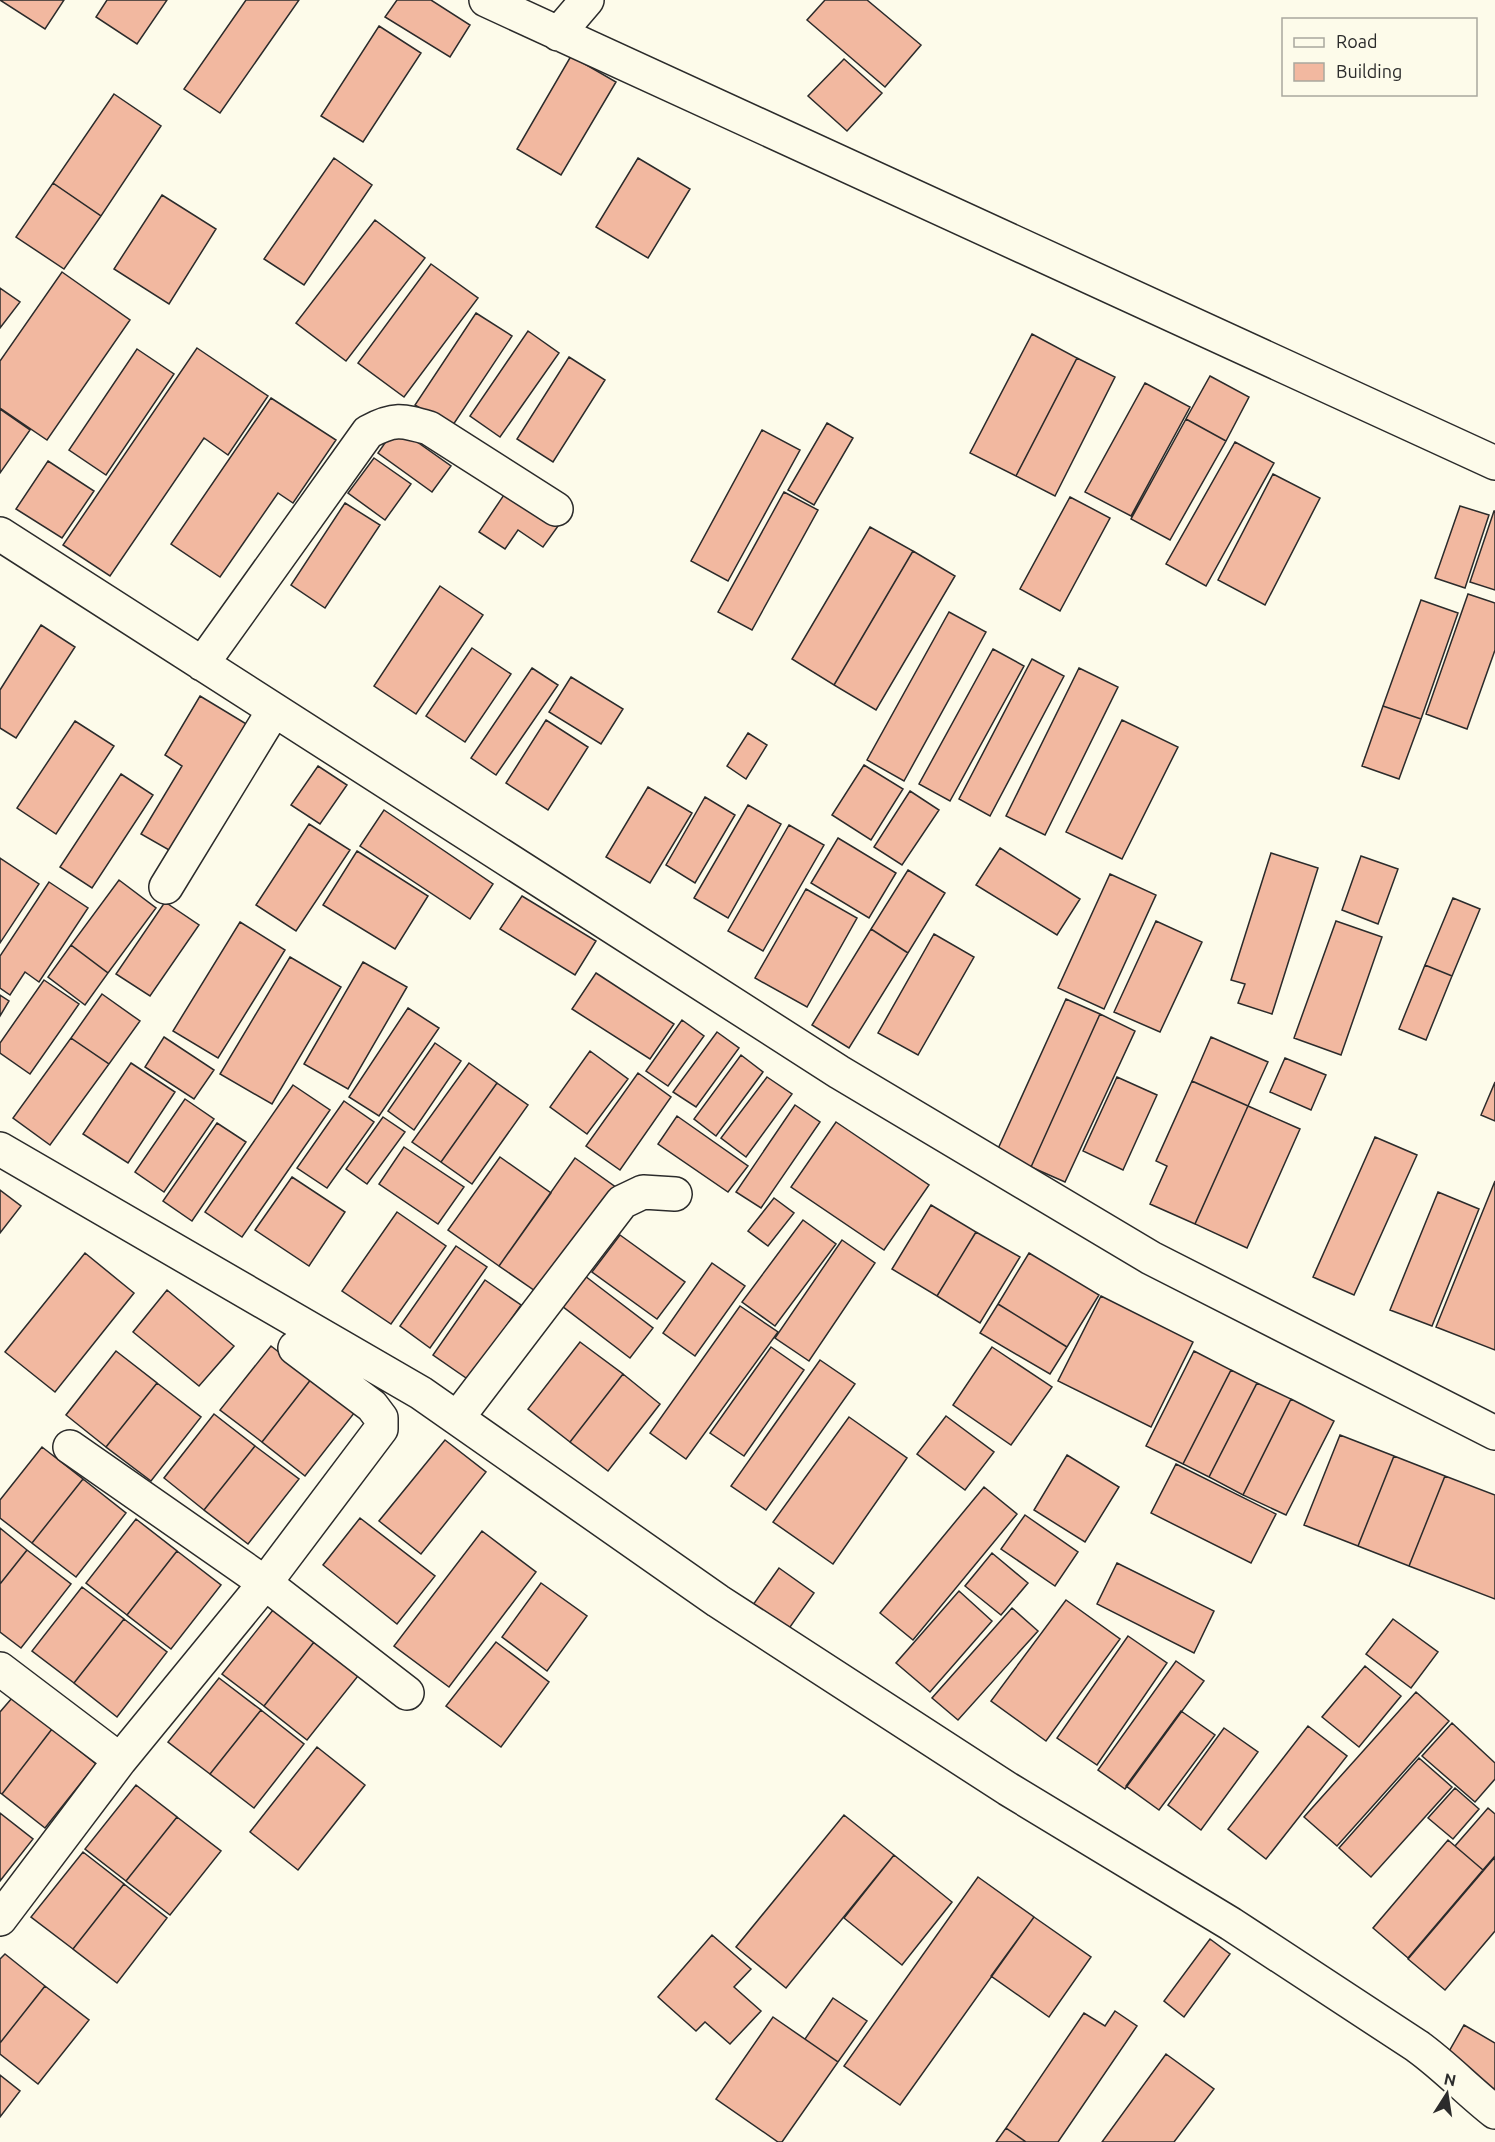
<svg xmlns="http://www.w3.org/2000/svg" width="1495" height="2142" font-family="Ubuntu,sans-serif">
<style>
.building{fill:#f2b8a0;stroke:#2b2b2b;stroke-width:1.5}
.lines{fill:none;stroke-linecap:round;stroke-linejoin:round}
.minor-casing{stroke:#2b2b2b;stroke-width:36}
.minor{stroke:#fdfbea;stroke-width:33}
</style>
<rect width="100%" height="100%" fill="#fdfbea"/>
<path class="building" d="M0,0H64L45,29Z
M107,0H167L137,44L96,17Z
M246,0H299L220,113L184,89Z
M397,0H431L470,25L450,57L385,17Z
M825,0H867L921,45L885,87L807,20Z
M379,26L421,53L363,142L321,116Z
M571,56L616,82L561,175L517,149Z
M844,59L882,93L847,131L808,96Z
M114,94L161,126L101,216L53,183Z
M334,158L372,185L304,285L264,259Z
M638,158L690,189L648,258L596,227Z
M53,183L101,216L64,269L16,237Z
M162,195L216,229L169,304L114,269Z
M375,220L425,258L346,361L296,323Z
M431,264L478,298L404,397L358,363Z
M62,272L130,320L47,440L0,408V361Z
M0,288L20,302L0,328Z
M476,313L512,336L451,428L415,405Z
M528,331L559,353L500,437L470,416Z
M1032,334L1077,358L1016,476L970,453Z
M197,348L268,396L228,455L204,438L110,576L63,545Z
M137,349L174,374L106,475L69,450Z
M569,357L605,380L553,462L517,439Z
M1077,358L1115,377L1055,496L1016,476Z
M1210,376L1249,397L1226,441L1186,419Z
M1145,383L1190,407L1131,516L1085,492Z
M271,398L336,440L293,503L278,493L220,577L171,544Z
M0,409L30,430L0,473Z
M1186,419L1226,441L1170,540L1131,519Z
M827,423L853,438L814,505L788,490Z
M396,427L451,466L432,492L378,453Z
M762,430L800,450L728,581L691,561Z
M1235,442L1274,463L1206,586L1166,564Z
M374,458L411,484L385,520L348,493Z
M48,461L94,491L62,538L16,509Z
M1273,474L1320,498L1265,605L1218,580Z
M510,486L561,522L543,547L518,530L505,549L479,532Z
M784,492L818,510L752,630L718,612Z
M1070,497L1110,518L1060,611L1020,589Z
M345,503L380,525L325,608L291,585Z
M1460,506L1489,515L1465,588L1435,578Z
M1494,511H1495V590L1470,582Z
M870,527L913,551L834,685L792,659Z
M913,551L955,576L876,710L834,685Z
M440,586L483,615L416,714L374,686Z
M1468,594L1495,603V650L1467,729L1426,714Z
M1421,600L1458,613L1421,719L1383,706Z
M949,612L986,632L904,781L867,760Z
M41,625L75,647L16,738L0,728V690Z
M472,648L511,674L465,742L426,716Z
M993,649L1024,666L950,801L919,784Z
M1032,659L1064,676L990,816L959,799Z
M532,668L558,685L496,775L471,758Z
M1079,668L1118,687L1045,835L1006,816Z
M571,677L623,709L601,744L549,712Z
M200,696L253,728L176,854L141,834L182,766L165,755Z
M1383,706L1421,719L1399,779L1362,766Z
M546,720L588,747L548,810L506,783Z
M1122,720L1178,747L1122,859L1066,832Z
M75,721L114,746L56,834L17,808Z
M748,733L767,745L746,779L727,766Z
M864,765L903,789L871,840L832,815Z
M318,766L347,785L320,824L291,805Z
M121,774L153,795L92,888L60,867Z
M648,787L692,813L650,883L606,857Z
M910,791L939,810L902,865L874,847Z
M705,797L735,815L695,883L666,865Z
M748,805L781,824L728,918L694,898Z
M384,810L493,884L470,919L360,846Z
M309,824L350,850L296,931L256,905Z
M789,825L824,845L763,951L728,931Z
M838,838L896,873L869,918L811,883Z
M1000,848L1080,899L1057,935L976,885Z
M357,851L428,896L395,949L323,905Z
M1271,853L1318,868L1272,1014L1238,1003L1245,984L1231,980Z
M1361,856L1398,869L1378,924L1342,910Z
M0,858L39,884L0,943Z
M908,870L945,893L908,953L871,929Z
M1110,874L1156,895L1104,1009L1058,988Z
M119,880L156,908L108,973L71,945Z
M49,882L88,908L39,982L25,972L10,995L0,988V956Z
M806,889L857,918L807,1007L755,978Z
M522,896L596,941L575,975L500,929Z
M1453,898L1480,909L1452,976L1425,965Z
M165,902L199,925L150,996L116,974Z
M1156,921L1202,942L1160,1032L1114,1012Z
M1336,921L1382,937L1341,1055L1294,1038Z
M240,922L285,950L218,1058L173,1031Z
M871,929L908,953L849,1048L812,1025Z
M934,934L974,957L918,1055L878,1033Z
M71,945L108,973L85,1005L48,977Z
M290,957L341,987L272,1104L220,1074Z
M363,962L407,987L348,1089L304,1064Z
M1425,965L1452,976L1426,1040L1399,1029Z
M596,973L674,1024L650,1059L572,1009Z
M44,980L79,1004L30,1074L0,1053V1043Z
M102,994L140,1021L109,1064L71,1038Z
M0,995L9,1001L0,1016Z
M1066,999L1100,1014L1031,1167L997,1151Z
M408,1008L439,1028L379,1116L349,1097Z
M1100,1014L1135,1031L1065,1182L1031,1167Z
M682,1020L704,1036L668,1086L646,1071Z
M717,1032L739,1048L696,1107L673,1092Z
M164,1037L214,1070L194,1099L145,1067Z
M1211,1037L1268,1062L1248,1106L1192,1081Z
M71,1038L109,1064L50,1145L13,1118Z
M435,1043L461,1061L414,1130L388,1111Z
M590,1051L628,1079L587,1134L550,1107Z
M741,1055L763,1072L716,1136L694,1119Z
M1285,1058L1326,1075L1311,1110L1270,1092Z
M131,1063L175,1092L128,1163L83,1134Z
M469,1063L497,1083L441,1162L412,1142Z
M638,1073L671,1097L620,1170L586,1146Z
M767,1077L792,1094L746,1157L721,1138Z
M1117,1077L1157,1095L1123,1170L1083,1151Z
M1192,1081L1248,1106L1195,1224L1150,1204L1167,1166L1156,1161Z
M1495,1082V1121L1481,1115Z
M497,1083L528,1105L472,1184L441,1162Z
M293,1085L330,1110L242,1237L205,1212Z
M185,1099L214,1119L164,1192L135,1172Z
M344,1101L374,1122L327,1188L297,1168Z
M795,1105L820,1122L761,1208L736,1192Z
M1248,1106L1300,1129L1247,1248L1195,1224Z
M677,1116L748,1166L728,1192L658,1144Z
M383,1117L405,1132L367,1184L346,1169Z
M836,1122L929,1185L884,1250L791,1187Z
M217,1123L246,1142L192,1221L163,1201Z
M1375,1137L1417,1155L1354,1295L1313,1277Z
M404,1147L464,1187L438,1224L379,1184Z
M500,1157L551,1193L499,1266L448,1230Z
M575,1158L617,1188L541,1295L499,1266Z
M292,1177L345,1212L309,1266L255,1230Z
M1495,1181V1350L1436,1327Z
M0,1190L21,1206L0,1233Z
M1438,1192L1479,1209L1432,1326L1390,1310Z
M774,1198L794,1213L768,1246L748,1231Z
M931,1205L976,1232L937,1296L892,1269Z
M397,1212L446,1246L391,1324L342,1291Z
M803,1220L836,1244L775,1326L742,1302Z
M976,1232L1020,1257L980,1323L937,1296Z
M620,1235L685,1282L657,1319L592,1272Z
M842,1240L875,1263L809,1361L775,1338Z
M456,1246L487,1267L430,1348L400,1326Z
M85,1253L134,1293L55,1392L5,1352Z
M1029,1253L1099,1295L1067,1347L998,1304Z
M712,1263L745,1286L695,1356L663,1333Z
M585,1276L653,1328L630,1358L562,1306Z
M485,1280L521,1305L469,1380L433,1355Z
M167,1290L234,1346L199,1386L133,1332Z
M1101,1296L1193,1342L1151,1427L1058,1381Z
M998,1304L1067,1347L1050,1374L980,1333Z
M740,1306L778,1332L686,1459L650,1433Z
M580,1342L623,1374L570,1442L528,1409Z
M271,1346L312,1378L262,1442L220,1410Z
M771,1347L804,1370L744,1456L710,1433Z
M992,1347L1052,1387L1011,1445L953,1405Z
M116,1351L157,1383L106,1447L66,1415Z
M1194,1351L1231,1370L1183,1464L1146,1446Z
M820,1360L855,1384L766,1510L731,1486Z
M1231,1370L1257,1383L1209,1477L1183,1464Z
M623,1374L660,1404L608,1471L570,1442Z
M312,1378L355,1412L305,1476L262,1442Z
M157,1383L201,1417L151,1481L106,1447Z
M1257,1383L1291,1399L1243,1495L1209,1477Z
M1291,1399L1334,1421L1286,1515L1243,1495Z
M214,1414L255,1446L204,1510L164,1478Z
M946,1416L994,1452L965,1490L917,1454Z
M849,1417L907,1458L833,1564L773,1522Z
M1340,1435L1394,1456L1358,1546L1304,1525Z
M445,1440L486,1472L421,1554L379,1521Z
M255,1446L299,1479L248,1544L204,1510Z
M42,1447L83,1479L32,1543L0,1518V1500Z
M1067,1455L1119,1487L1085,1542L1034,1510Z
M1394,1456L1445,1476L1409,1566L1358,1546Z
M1176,1464L1276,1514L1251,1563L1151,1513Z
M1445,1476L1495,1495V1599L1409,1566Z
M83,1479L126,1513L76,1577L32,1543Z
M984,1487L1017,1514L913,1640L880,1613Z
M1025,1515L1078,1552L1055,1586L1001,1549Z
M360,1518L435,1576L397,1624L323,1565Z
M136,1519L177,1551L127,1615L86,1583Z
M0,1528L27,1550L0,1584Z
M482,1531L536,1572L449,1687L394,1646Z
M27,1550L71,1584L21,1648L0,1632V1584Z
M177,1551L221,1585L171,1649L127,1615Z
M992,1553L1028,1583L1001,1615L965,1586Z
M1117,1563L1214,1611L1194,1653L1097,1604Z
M779,1568L814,1593L783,1637L748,1612Z
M541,1583L587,1616L547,1671L502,1637Z
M82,1587L124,1619L74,1683L32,1651Z
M959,1591L992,1621L930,1692L896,1663Z
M1066,1600L1120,1639L1046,1741L991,1701Z
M1012,1608L1038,1631L958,1720L932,1698Z
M273,1610L314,1642L264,1706L222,1674Z
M124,1619L167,1652L117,1717L74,1683Z
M1393,1619L1438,1652L1411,1688L1366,1654Z
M1128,1636L1167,1663L1097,1765L1057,1738Z
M314,1642L358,1676L307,1740L264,1706Z
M496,1642L549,1682L501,1747L446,1706Z
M1176,1661L1204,1681L1125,1789L1098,1770Z
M1365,1666L1401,1696L1359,1747L1322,1717Z
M219,1678L261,1710L210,1774L168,1742Z
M1416,1692L1449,1721L1337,1846L1304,1817Z
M12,1698L52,1729L2,1794L0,1793V1712Z
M261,1710L304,1744L254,1808L210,1774Z
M1181,1711L1215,1735L1159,1810L1126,1786Z
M1452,1723L1495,1763V1779L1475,1802L1422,1756Z
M1308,1726L1347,1756L1266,1859L1228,1829Z
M1224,1728L1258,1752L1201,1830L1168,1805Z
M52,1729L96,1764L45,1828L2,1794Z
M317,1747L365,1785L298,1870L250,1832Z
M1419,1758L1452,1787L1371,1877L1339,1848Z
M136,1785L177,1817L126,1881L85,1849Z
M1455,1788L1479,1809L1453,1839L1428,1818Z
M1488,1808L1495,1814V1856L1483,1870L1455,1846Z
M0,1813L33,1839L0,1881Z
M844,1815L894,1855L786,1988L736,1947Z
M177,1817L221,1851L170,1915L126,1881Z
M1448,1840L1483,1870L1408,1958L1373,1928Z
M83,1852L124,1884L73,1949L31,1917Z
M894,1855L952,1902L902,1965L844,1918Z
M1495,1857V1931L1445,1990L1408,1959Z
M978,1877L1034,1917L900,2105L844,2066Z
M124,1884L167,1918L117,1983L73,1949Z
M1034,1917L1091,1957L1049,2017L991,1976Z
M712,1935L751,1969L734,1987L761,2011L730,2044L705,2022L696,2031L658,1997Z
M1210,1939L1230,1954L1184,2017L1164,2001Z
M5,1954L45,1986L0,2043V1959Z
M45,1986L89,2020L38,2084L0,2054V2043Z
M833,1998L867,2021L838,2062L805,2039Z
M1115,2011L1137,2026L1058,2142H1026L1006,2128L1084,2013L1105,2026Z
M773,2017L838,2062L782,2142H778L716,2099Z
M1464,2025L1495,2043V2092L1443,2062Z
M1166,2054L1214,2089L1174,2142H1102Z
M0,2075L20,2091L0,2117Z
M1006,2128L1026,2142H996Z"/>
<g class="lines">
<g class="minor-casing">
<path id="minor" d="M486,0L1495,463
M558,34L587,0
M0,534L839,1072L1151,1258L1495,1433
M202,664L368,432C394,418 402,420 429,428L556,509
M166,887L274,710
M0,1149L421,1393L718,1601L1008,1789L1231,1924L1417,2046C1445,2066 1468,2091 1495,2112
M458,1417L622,1202L643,1192L675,1194
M70,1447L265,1583L407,1693
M0,1669L120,1760
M0,1919L120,1760L265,1583L381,1429V1418L372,1406L295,1348"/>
</g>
<use href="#minor" class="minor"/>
</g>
<rect x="1282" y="18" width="195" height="78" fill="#fdfbea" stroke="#a9a89e" stroke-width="1.5"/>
<rect x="1294" y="38" width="30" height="9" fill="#fdfbea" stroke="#a9a89e" stroke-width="1.5"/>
<text x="1336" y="48" font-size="18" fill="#2b2b2b">Road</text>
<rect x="1294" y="63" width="30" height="18" fill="#f2b8a0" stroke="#a9a89e" stroke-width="1.5"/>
<text x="1336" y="78" font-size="18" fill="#2b2b2b">Building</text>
<g transform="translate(1447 2094) rotate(12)" stroke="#fdfbea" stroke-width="4.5" paint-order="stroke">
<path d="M0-4.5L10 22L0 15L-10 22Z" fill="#2b2b2b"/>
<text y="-9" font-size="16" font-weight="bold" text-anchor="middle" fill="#2b2b2b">N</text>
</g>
</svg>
